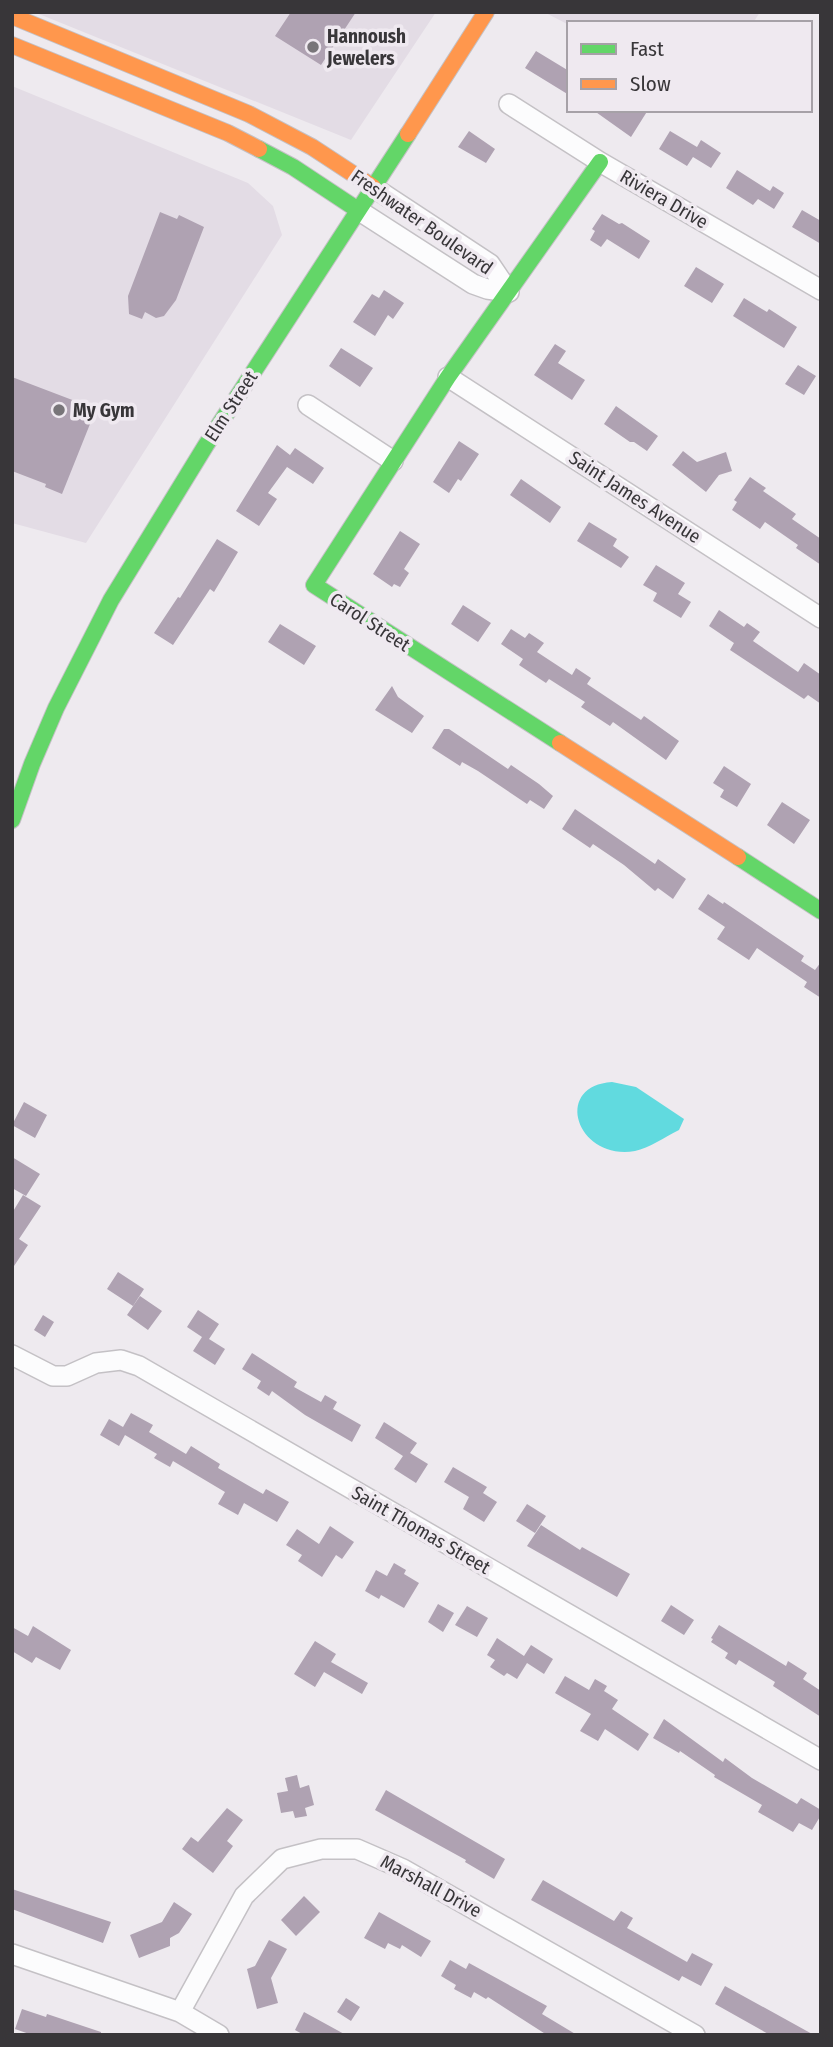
<svg xmlns="http://www.w3.org/2000/svg" width="833" height="2047" font-family="'Fira Sans Condensed',sans-serif">
<style>
.built{fill:#e3dce5}
.water{fill:#61dadf}
.building{fill:#afa2b2}
.lines{fill:none;stroke-linecap:round;stroke-linejoin:round}
.street-casing{stroke:#c4c1c5;stroke-width:22}
.fast-casing{stroke:#c4c1c5;stroke-width:18}
.slow-casing{stroke:#c4c1c5;stroke-width:18}
.street{stroke:#fcfcfd;stroke-width:19}
.fast{stroke:#63d668;stroke-width:16}
.slow{stroke:#ff974d;stroke-width:16}
.poi-dot{fill:#787579;stroke:#efe9f0;stroke-width:2.5}
.labels{text-anchor:middle;dominant-baseline:central;stroke-width:7;stroke-linejoin:round;paint-order:stroke}
.poi-label{font-size:19px;font-weight:bold;fill:#383639;stroke:#efe9f0;text-anchor:start}
.street-label{font-size:19px;fill:#383639;stroke:#efe9f0}
</style>
<rect width="100%" height="100%" fill="#eeeaef"/>
<path class="built" d="M34,12H436L351,140Z
M544,12H760L753,23H569V25Z
M12,86L248,183L273,206L282,235L86,543L12,523Z"/>
<path class="water" d="M612,1082L636,1087L684,1119L679,1130C665,1137 649,1148 635,1151C577,1161 552,1086 612,1082Z"/>
<path class="building" d="M291,12H356L321,65L275,36Z
M536,51L569,71V95L525,68Z
M593,110H648L631,137Z
M469,131L495,149L486,163L458,147Z
M670,131L697,147L701,140L721,153L711,168L693,157L687,166L659,149Z
M737,170L770,191L773,186L784,193L774,209L758,199L753,205L726,188Z
M802,210L821,221V244L792,227Z
M160,212L177,219L179,215L204,227L176,300L164,316L156,318L145,312L142,319L129,314L128,296Z
M602,214L619,224L622,223L650,241L639,259L607,239L601,247L590,240L595,231L592,229Z
M696,267L724,284L712,303L684,286Z
M384,290L404,303L393,319L388,315L375,336L353,322L372,294L379,298Z
M744,298L767,312L769,309L797,327L784,348L733,316Z
M555,344L566,351L558,363L585,380L572,400L534,375Z
M341,348L373,368L360,387L329,366Z
M798,365L816,376L804,395L785,384Z
M12,377L96,409L62,494L45,487L46,484L12,471Z
M616,406L658,436L647,451L634,442H630L604,424Z
M459,441L479,454L461,481L458,479L449,493L433,482Z
M277,445L290,455L295,448L324,468L313,484L287,467L268,493L277,499L259,526L236,511Z
M683,451L697,462L726,452L732,471L719,475L706,492L672,465Z
M750,477L766,488L763,491L796,514L792,519L821,539V565L796,548L798,545L765,522L760,529L732,510L737,502L734,500Z
M521,479L561,507L550,523L510,495Z
M589,522L617,539L613,546L629,557L621,568L577,541Z
M400,531L420,544L404,569L409,573L400,587L394,584L392,587L373,574Z
M217,539L238,552L214,592L210,589L173,645L154,633L178,597L180,598Z
M656,565L685,583L678,594L691,602L681,618L653,601L657,593L643,585Z
M463,605L491,623L478,642L451,624Z
M719,610L744,627L747,623L760,632L753,641L798,672L804,663L821,675V704L808,695L804,699L730,650L734,643L709,626Z
M280,624L316,646L304,665L268,642Z
M511,629L525,638L529,633L544,643L537,652L572,675L576,668L591,678L587,684L641,720L644,716L679,741L666,760L613,722L610,726L581,707L585,702L549,679L546,683L519,665L523,659L501,644Z
M392,686L398,697L424,716L412,733L375,710Z
M444,729H449L508,769L511,765L539,784L553,796L544,809L530,800L527,804L478,771L462,762L460,766L432,748Z
M724,766L751,784L737,807L720,797L724,790L713,783Z
M782,802L810,820L794,844L767,825Z
M575,809L655,864L658,859L686,879L673,899L658,888L655,891L624,865L593,844L590,848L562,829Z
M708,894L723,904L724,902L804,956L801,961L815,970L821,962V998L804,987L807,982L757,948L749,960L717,939L725,927L698,909Z
M24,1102L47,1115L35,1138L12,1125Z
M12,1157L40,1174L26,1196L12,1188Z
M23,1195L41,1206L19,1239L28,1245L12,1269V1213Z
M118,1272L144,1289L133,1306L107,1289Z
M140,1296L162,1311L148,1330L127,1315Z
M198,1310L219,1324L209,1339L225,1349L215,1365L193,1351L202,1337L187,1327Z
M43,1315L54,1322L45,1337L34,1330Z
M252,1353L297,1382L294,1387L321,1402L325,1395L337,1402L333,1409L361,1425L352,1442L305,1415L272,1391L269,1396L257,1388L261,1381L242,1369Z
M131,1413L153,1425L149,1432L186,1454L191,1446L220,1464L218,1468L263,1494L266,1489L289,1502L277,1522L244,1503L238,1515L218,1504L225,1492L173,1461L170,1467L154,1458L157,1454L125,1435L119,1446L100,1435L109,1419L123,1427Z
M384,1422L417,1443L410,1453L428,1464L416,1483L394,1469L403,1456L375,1438Z
M453,1467L487,1487L483,1493L497,1502L484,1522L463,1509L469,1497L444,1482Z
M527,1504L546,1516L535,1533L516,1521Z
M541,1525L580,1550L582,1547L630,1574L617,1597L527,1546Z
M330,1526L354,1542L342,1559L336,1555L322,1577L298,1561L302,1555L286,1545L297,1529L319,1544Z
M394,1563L406,1570L404,1574L419,1583L404,1608L381,1595L379,1599L365,1591L376,1570L387,1576Z
M438,1604L454,1613L443,1632L428,1622Z
M671,1605L694,1620L684,1635L661,1621Z
M467,1606L488,1618L477,1637L455,1625Z
M719,1625L786,1666L788,1661L807,1673L803,1679L821,1691V1717L773,1686L775,1682L739,1660L736,1665L725,1658L728,1653L711,1642L713,1639L711,1638Z
M33,1626L71,1650L60,1670L36,1657L32,1663L12,1651V1627L28,1636Z
M497,1638L524,1656L531,1645L553,1659L544,1674L527,1663L517,1679L507,1673L504,1676L490,1667L495,1660L487,1655Z
M315,1641L336,1654L331,1662L368,1683L362,1694L324,1672L315,1687L294,1674Z
M565,1676L589,1690L595,1679L607,1686L604,1691L618,1700L612,1709L649,1734L638,1751L605,1729L598,1741L580,1731L591,1714L555,1693Z
M664,1719L723,1762L725,1758L752,1778L797,1804L801,1798L821,1810V1815L812,1830L799,1823L793,1832L758,1812L762,1805L714,1777L715,1775L680,1751L679,1753L653,1738Z
M297,1775L300,1788L309,1785L314,1805L305,1808L307,1816L295,1818L293,1811L281,1813L277,1793L288,1791L285,1778Z
M386,1790L505,1859L494,1879L465,1862L466,1860L375,1810Z
M227,1808L243,1820L227,1841L233,1846L213,1873L182,1849L191,1837L198,1842Z
M543,1880L614,1921L621,1911L633,1918L627,1928L687,1962L692,1953L713,1964L701,1986L682,1976L679,1981L531,1900Z
M12,1889L111,1922L103,1943L12,1909Z
M304,1896L320,1912L296,1936L281,1920Z
M174,1902L192,1914L179,1933L170,1938V1946L139,1958L130,1935L162,1922Z
M379,1912L431,1941L421,1957L402,1945L400,1949L388,1943L385,1949L364,1938Z
M269,1940L287,1949L271,1978L278,2003L257,2009L247,1969L255,1966Z
M450,1960L466,1969L469,1963L547,2006L542,2014L577,2035H547L488,1997L486,1999L474,1992L471,1998L454,1989L456,1985L441,1976Z
M725,1986L814,2035H770L715,2004Z
M346,1998L360,2007L351,2021L337,2012Z
M22,2009L46,2017L47,2014L101,2032V2035H32L15,2029Z
M304,2012L346,2035H304L295,2030Z"/>
<g class="lines">
<g class="street-casing">
<path id="street" d="M509,104L600,162L821,290
M373,187L490,264L509,292
M358,210L473,284L487,289L509,292
M448,377L821,618
M308,405L393,461
M12,1355L53,1376H67L96,1363L121,1360L139,1366L821,1760
M12,1954L180,2012L219,2035
M180,2012L244,1896L282,1859L321,1849H357L403,1869L695,2035"/>
</g>
<g class="fast-casing">
<path id="fast" d="M259,149L293,167L358,210
M560,743L314,585L448,377L600,162
M12,820L32,764L56,708L111,600L206,445L408,134
M738,857L821,911"/>
</g>
<g class="slow-casing">
<path id="slow" d="M12,16L249,114L312,147L373,187
M12,45L228,133L259,149
M408,134L486,12
M560,743L738,857"/>
</g>
<use href="#street" class="street"/>
<use href="#fast" class="fast"/>
<use href="#slow" class="slow"/>
</g>
<g class="poi-dot">
<circle cx="313" cy="47" r="7"/>
<circle cx="59" cy="410" r="7"/>
</g>
<g class="labels">
<g class="poi-label">
<text x="327" y="36">Hannoush<tspan x="327" dy="22">Jewelers</tspan></text>
<text x="73" y="410">My Gym</text>
</g>
<g class="street-label">
<text transform="translate(664 199) rotate(30)">Riviera Drive</text>
<text transform="translate(422 222) rotate(35)">Freshwater Boulevard</text>
<text transform="translate(231 406) rotate(-57)">Elm Street</text>
<text transform="translate(635 497) rotate(33)">Saint James Avenue</text>
<text transform="translate(370 622) rotate(33)">Carol Street</text>
<text transform="translate(421 1530) rotate(30)">Saint Thomas Street</text>
<text transform="translate(431 1886) rotate(28)">Marshall Drive</text>
</g>
</g>
<rect width="833" height="2047" fill="none" stroke="#383639" stroke-width="28"/>
<rect x="567" y="21" width="245" height="91" fill="#efe9f0" stroke="#a6a1a7" stroke-width="2"/>
<rect x="581" y="44" width="35" height="10" fill="#63d668" stroke="#a6a1a7" stroke-width="2"/>
<text x="630" y="56" font-size="21" fill="#383639">Fast</text>
<rect x="581" y="79" width="35" height="10" fill="#ff974d" stroke="#a6a1a7" stroke-width="2"/>
<text x="630" y="91" font-size="21" fill="#383639">Slow</text>
</svg>
